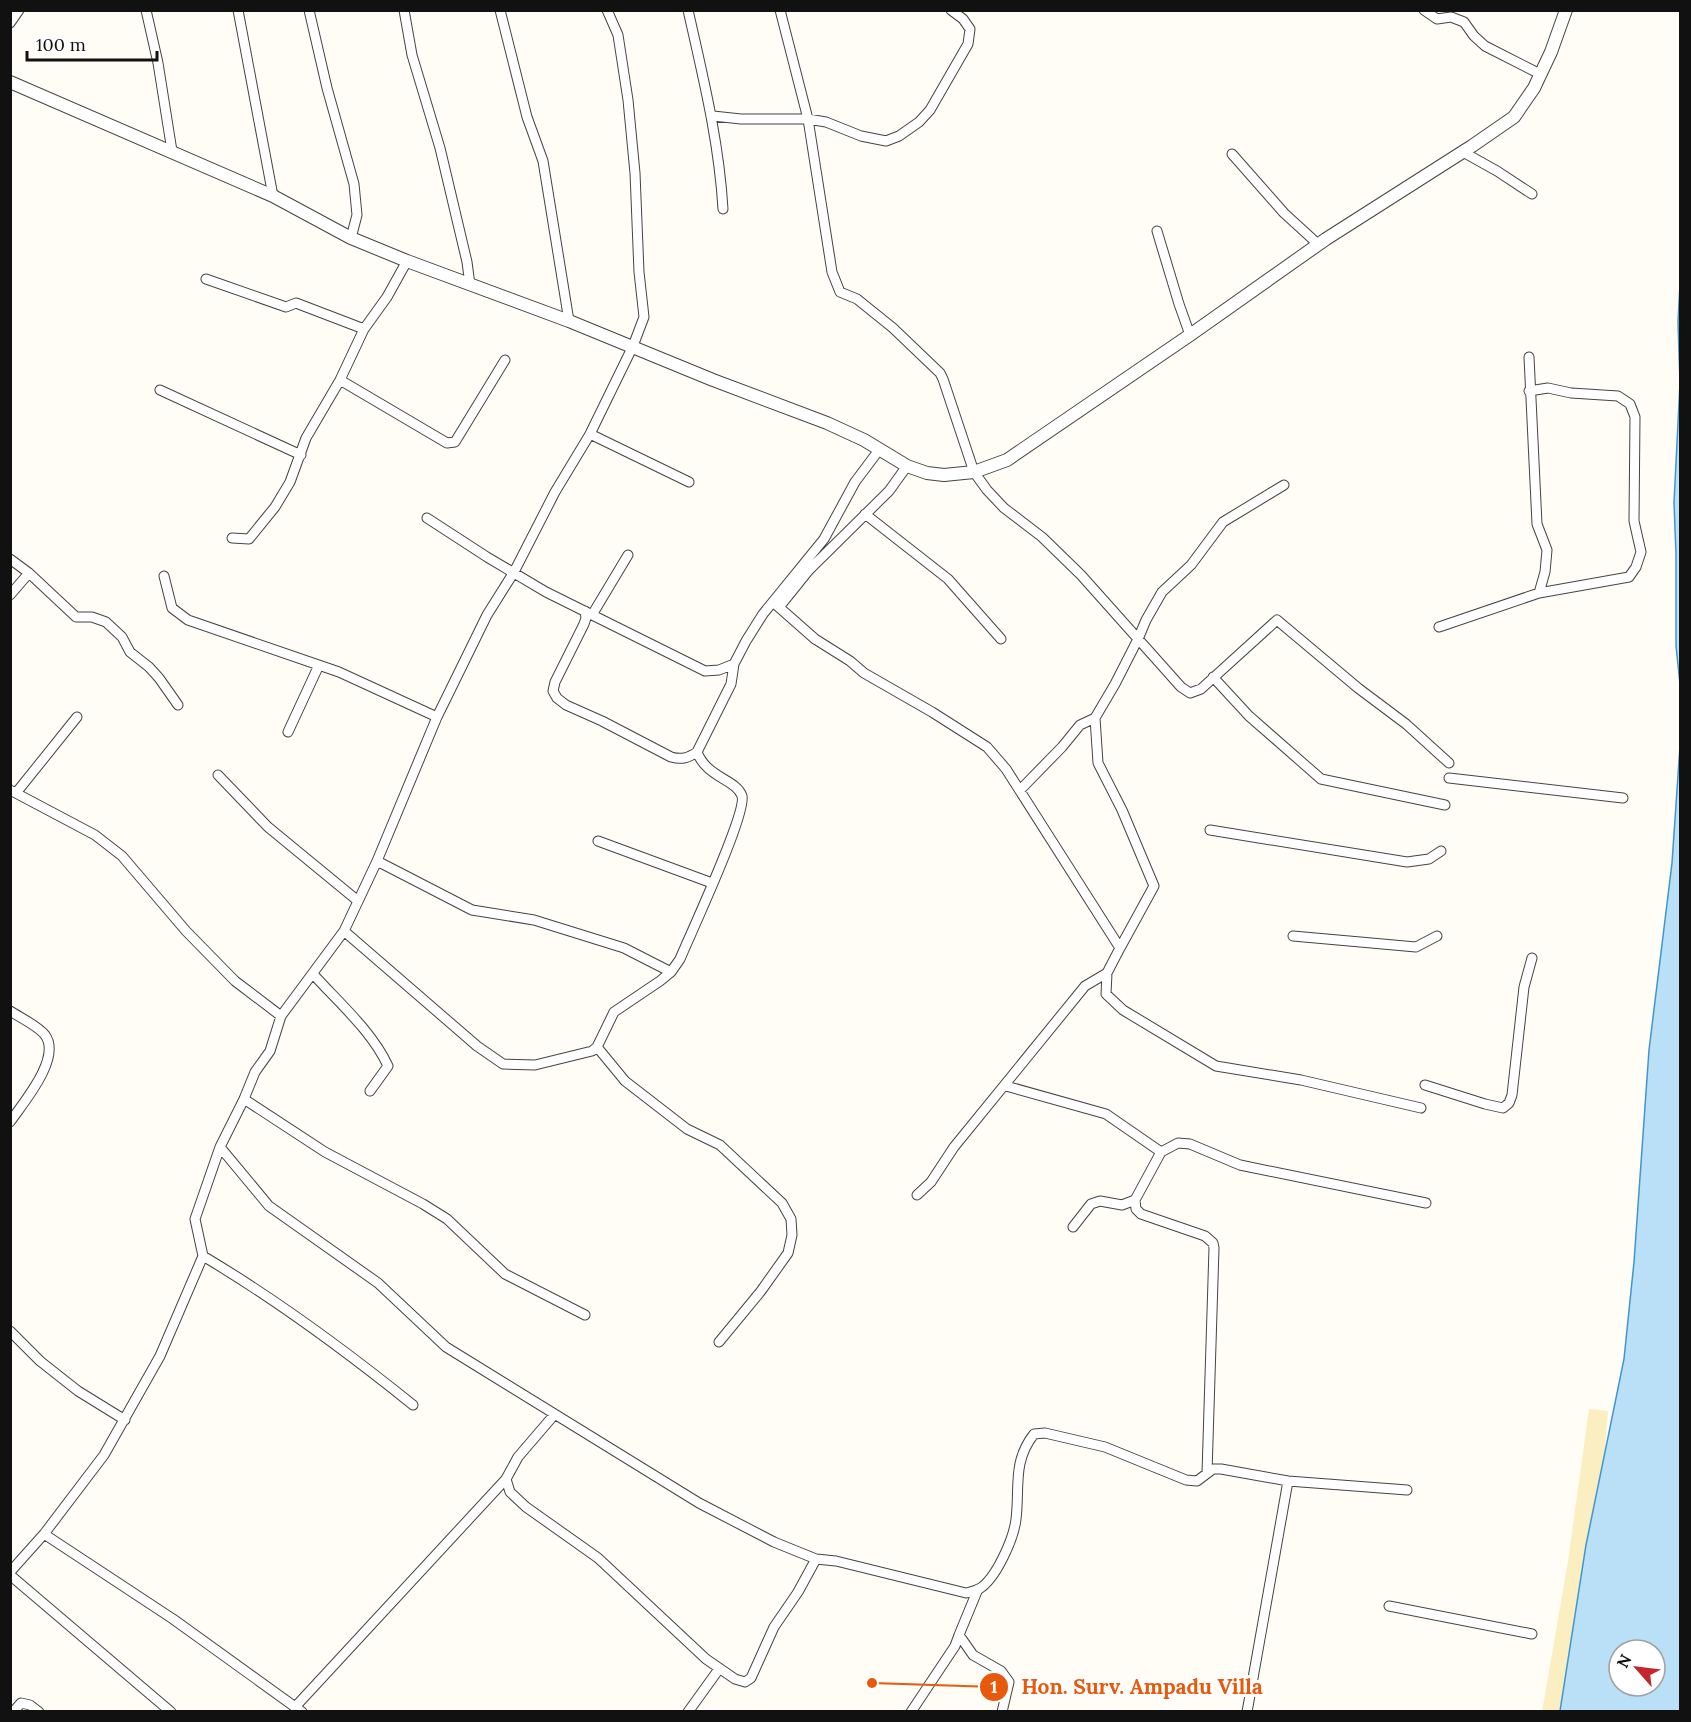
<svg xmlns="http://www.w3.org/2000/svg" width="1691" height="1722" font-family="Lora,serif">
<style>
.sand{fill:#fbeec1}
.water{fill:#b9e0f7;stroke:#3f96cf;stroke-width:1.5;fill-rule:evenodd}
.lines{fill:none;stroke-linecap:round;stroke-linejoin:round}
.minor-casing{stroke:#444;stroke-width:11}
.tertiary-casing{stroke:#444;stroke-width:14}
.minor{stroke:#fff;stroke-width:9}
.tertiary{stroke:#fff;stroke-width:12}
.leader{fill:none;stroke:#e8590c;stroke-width:2}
.callout-dot{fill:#e8590c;stroke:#fff;stroke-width:2}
.mark-label{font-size:18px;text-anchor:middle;font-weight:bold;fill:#fff}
.callout-label{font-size:21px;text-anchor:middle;font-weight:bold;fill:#e8590c;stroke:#fff;stroke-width:6;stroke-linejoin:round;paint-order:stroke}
</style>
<rect width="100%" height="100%" fill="#fffdf5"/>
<path class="sand" d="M1589,1409L1608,1411L1604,1461L1586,1545L1560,1711L1542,1712L1568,1561Z"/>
<path class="water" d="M1680,284V684L1676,646V554L1674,503L1680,383L1678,322Z
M1680,746V1711H1560L1586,1545L1624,1359L1634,1262L1649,1050L1672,863ZM1619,1650H1655V1686H1619Z"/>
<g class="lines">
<g class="minor-casing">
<path id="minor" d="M146,10L158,63L172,151
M238,10L273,196
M309,10L327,88L354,184L357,215L351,238
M404,10L412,55L440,148L467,262L470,285
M500,10L527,117L543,161L569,321
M688,10C703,77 719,141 723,209
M780,10L808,119L832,272L840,292L857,299L893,328L940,373L943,379L974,472L987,490L1004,508L1042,537L1081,575L1181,687L1190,693L1201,689L1277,620L1358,688L1406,724L1449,763
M1424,10L1437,19L1451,17L1464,22L1474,36L1485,46L1540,74
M10,23L19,10
M713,116L741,119H808L826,122L861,136L886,141L899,136L919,122L930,110L968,44L970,29L963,19L951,10
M1463,152L1497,171L1532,194
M1232,154L1284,213L1319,245
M1157,231L1179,304L1190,335
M206,279L286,307L296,303L364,329
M1529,357L1537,524L1547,550L1545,572L1539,593
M340,380L447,443L455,442L505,360
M160,390L301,455
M590,434L689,482
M865,514L948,579L1001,639
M427,518L487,557L546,592L705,671L719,670L734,664
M232,538L249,539L275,507L290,482L306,438L340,380L364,329L387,297L407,261
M10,559L29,573L76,617H92L106,622L122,637L130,652L149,667L159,678L178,705
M164,576L172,608L188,620L339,672L437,717
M10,595L29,573
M773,602L815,639L850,661L864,673L932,712L987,747L1006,769L1120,948L1107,973L1085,986L954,1147L931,1182L917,1195
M780,606L809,570L889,491L907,466
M585,611L586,618L584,624L555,682L553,691L557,698L566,705L602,721L671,757C682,760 688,758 697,752
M592,615L628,555
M1439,627L1539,593L1629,577L1636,567L1641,552L1634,521L1635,417L1630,404L1618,396L1571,393L1548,388L1529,391
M1213,677L1249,716L1321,779L1445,805
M1095,718L1098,763L1122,810L1154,886L1120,948
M288,732L319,665
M218,775L268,827L358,901
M1449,778L1623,798
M10,790L95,835L122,856L186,931L235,981L281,1016
M1020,790L1062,747L1080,725L1095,718L1115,684L1138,639L1146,620L1162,592L1191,565L1223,522L1284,485
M16,793L77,717
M1210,830L1407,862L1429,859L1441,851
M598,841L712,883
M377,861L472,910L534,920L624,948L671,972
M344,931L477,1046L503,1064L535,1065L592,1051L597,1047L614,1012L660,981L671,972L680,959C690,935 747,813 742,796C736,779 707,778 697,752L731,684L734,664L746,641L763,614L824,539L855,482L879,450
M1293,936L1416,947L1437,936
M1107,973L1106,994L1123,1010L1216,1066L1301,1080L1421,1108
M313,974C338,1002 372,1031 388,1066L370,1091
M10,1011C21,1018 38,1026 45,1035C62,1058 23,1103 10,1122
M597,1047L625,1081L687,1129L720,1145L782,1203L791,1219L792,1235L788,1253L761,1291L719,1342
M1425,1085L1485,1104L1503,1108L1509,1103L1512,1095L1524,987L1532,958
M1006,1086L1106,1114L1161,1152
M244,1099L325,1152L423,1204L447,1219L505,1274L585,1315
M220,1147L269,1206L378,1283L446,1347L699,1503L774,1542L816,1559L836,1561L966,1593C970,1592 975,1591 979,1589C996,1579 1014,1538 1016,1519C1020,1488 1012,1462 1034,1434L1045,1433L1105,1447L1186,1480L1197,1481L1213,1469H1221L1288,1481L1407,1490
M1073,1227L1091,1204L1100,1201L1122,1205L1135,1200
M203,1256C277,1300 346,1351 413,1405
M10,1331L40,1361L78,1391L125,1420
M1207,1473L1214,1248L1213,1243L1205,1236L1141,1214L1136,1209L1135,1200L1161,1152L1178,1143L1190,1144L1240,1165L1426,1203
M506,1479L510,1492L526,1507L598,1558L706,1659L735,1679L745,1682L751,1678L774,1627L798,1592L816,1559
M44,1534L173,1619L302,1712
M10,1572L44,1534L104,1455L160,1356L203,1256L195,1219L220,1147L244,1099L255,1072L270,1051L281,1016L344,931L377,861L437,717L487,615L514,572L555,492L590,434L633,346L644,317L639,272L635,173L628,100L618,35L607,10
M10,1575L171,1712
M978,1589L959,1635L973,1655L1001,1671L1009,1682L1002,1712
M1389,1606L1532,1634
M296,1706L506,1479L518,1457L554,1415
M13,1712L21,1703L30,1705L39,1712
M688,1712L719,1669
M911,1712L955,1646L959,1635
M1247,1712L1288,1481"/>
</g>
<g class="tertiary-casing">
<path id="tertiary" d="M10,82L273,196L351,238L407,261L569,321L713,380L827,423L864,440L907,466L927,473L944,475L974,472L1007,460L1190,335L1326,239L1472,146L1514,117L1534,88L1551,52L1566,10"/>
</g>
<use href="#minor" class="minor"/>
<use href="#tertiary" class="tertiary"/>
</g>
<path class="leader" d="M872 1683L994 1687"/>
<g class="callout-dot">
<circle cx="872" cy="1683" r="6"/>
<circle cx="994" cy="1687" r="15"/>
</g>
<g class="mark-label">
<text x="994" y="1693">1</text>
</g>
<g class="callout-label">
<text x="1142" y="1694">Hon. Surv. Ampadu Villa</text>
</g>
<rect width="1691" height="1722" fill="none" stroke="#111111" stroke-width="24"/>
<g transform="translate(1637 1668) rotate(298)"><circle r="28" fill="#ffffff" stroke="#a0a0a0" stroke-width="1.5"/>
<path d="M0-4.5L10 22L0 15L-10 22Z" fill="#c4262e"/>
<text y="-9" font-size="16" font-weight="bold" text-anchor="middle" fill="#111111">N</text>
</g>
<path d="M27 51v9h130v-9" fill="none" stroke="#111111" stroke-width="3"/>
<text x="36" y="51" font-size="18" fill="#111111" stroke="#ffffff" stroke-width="4.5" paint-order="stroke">100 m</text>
</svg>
